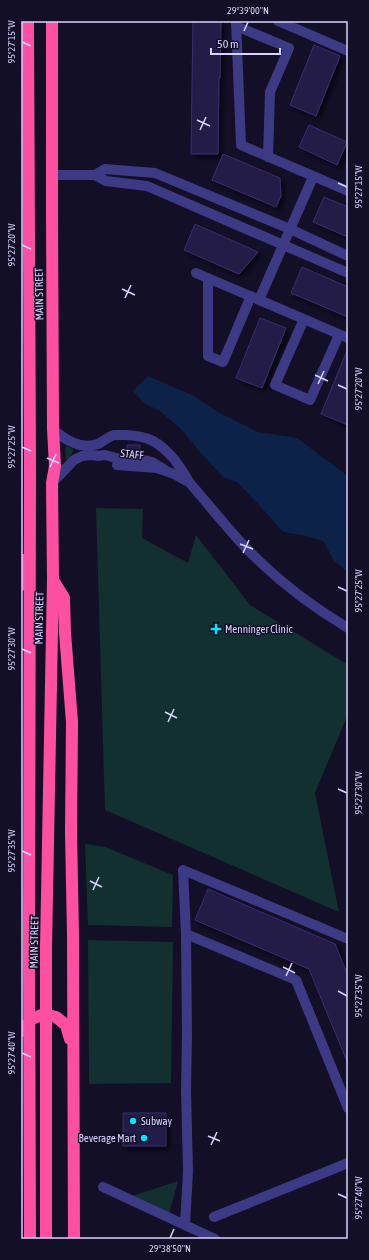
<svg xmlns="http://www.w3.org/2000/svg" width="369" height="1260" font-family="'Asap Condensed',sans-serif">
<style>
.green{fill:#12302f}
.water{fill:#0c2248}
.building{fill:#241b47;stroke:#3b2d73;filter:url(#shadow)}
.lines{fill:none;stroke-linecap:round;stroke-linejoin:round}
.minor{stroke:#3d3a85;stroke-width:10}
.highway{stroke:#ff4fa3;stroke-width:12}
.highway-bridge{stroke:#ff4fa3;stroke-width:12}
.ticks{fill:none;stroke:#d9d4ff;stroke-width:1.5}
.poi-dot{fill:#00e5ff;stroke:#130f26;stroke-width:1.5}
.labels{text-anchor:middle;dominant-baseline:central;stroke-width:3;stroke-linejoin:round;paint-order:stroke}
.street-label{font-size:11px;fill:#d9d4ff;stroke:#130f26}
.poi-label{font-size:11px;fill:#d9d4ff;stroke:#130f26;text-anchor:start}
.neatline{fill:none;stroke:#d9d4ff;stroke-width:1.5}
.ticks-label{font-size:10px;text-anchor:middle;fill:#d9d4ff}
</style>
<defs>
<filter id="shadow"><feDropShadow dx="3.5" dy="3.5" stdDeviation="2" flood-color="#0009"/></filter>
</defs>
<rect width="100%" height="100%" fill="#130f26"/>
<path class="green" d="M66,446L73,449L72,454L66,461L65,449Z
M96,508L143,509L142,538L188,563L196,535L250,605L348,665V714L315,793L339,912L105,810Z
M85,844L105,847L173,875L172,927L88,925Z
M88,940L173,942L171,1083L89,1084Z
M178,1181L169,1214L129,1197Z"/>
<path class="water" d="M148,376L192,395L218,412L258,432L297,438L348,476V572L334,561L323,541L303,535L287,533L281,530L260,506L237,482L223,477L199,451L183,431L160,411L144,403L133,391Z"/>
<path class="building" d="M193,21H221L220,78H219L218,154H191Z
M314,45L340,56L316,116L290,105Z
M309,125L347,142L337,165L299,147Z
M223,154L280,178L281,196L276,207L212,180Z
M324,197L348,207V237L313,222Z
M195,224L258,252L239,274L184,250Z
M302,267L348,287V317L291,293Z
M260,318L286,328L262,388L236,378Z
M348,348V425L321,414Z
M127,445H140V452H127Z
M208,889L335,944L348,976V1064L309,969L195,920Z
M123,1113H166V1146H123Z"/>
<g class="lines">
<path class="minor" d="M236,21L241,145L348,191
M278,21L348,51
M236,26L289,48L270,92L268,157
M51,175H95L106,181L147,186L348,273
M95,175L105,169L155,173L290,229L348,256
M196,273L348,338
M208,278V356L223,362L251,296
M259,300L313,177
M304,319L275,385L310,400L339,335
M53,429C65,440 81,450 98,444C104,441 108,437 114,435C118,435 122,435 126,435C149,436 159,442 174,459C180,467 185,474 189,482C209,505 227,528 247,549C277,580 311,606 348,628
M117,465L157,468L174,474L189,482
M52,483L74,460L82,456L93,455L98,456L105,455L120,459L136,458L152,462L165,470
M186,934L296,980L348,1108
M103,1187L215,1239
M214,1217L348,1163
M185,1225L188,1171L186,1090L187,1035L186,934L183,870L348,939"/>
<path class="highway" d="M28,21L30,467L29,950
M53,580L64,598L65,633L72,722L71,833L73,935L74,1239
M21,585L23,560
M46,948L53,579L52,483L55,466L53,429L52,214V21
M21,1031L32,1019L44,1014L56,1017L66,1025L70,1039"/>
<path class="highway-bridge" d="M29,950L30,1239
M46,1239V948"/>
</g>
<path class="ticks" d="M244,31L248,22M22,42L31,46M197,120L210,126M200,130L206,117M338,183L347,187M22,245L31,249M122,289L135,295M125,298L131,285M315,375L328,381M318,384L324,371M338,385L347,389M22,447L31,451M47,458L59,463M50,467L56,454M240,544L253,549M243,553L249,540M338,587L347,591M22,649L31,653M165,712L177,718M168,722L174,709M338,789L347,793M22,851L31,855M90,881L102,887M93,890L99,877M283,967L295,973M286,976L292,963M338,991L347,996M22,1053L31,1057M208,1136L220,1141M211,1145L217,1132M338,1194L347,1198M170,1238L174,1229"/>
<g class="poi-dot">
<path d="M214 623h4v4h4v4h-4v4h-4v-4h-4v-4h4z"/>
<circle cx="133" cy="1121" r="4"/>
<circle cx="144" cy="1138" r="4"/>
</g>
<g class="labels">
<g class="street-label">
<text transform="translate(39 294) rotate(-91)">MAIN STREET</text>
<text transform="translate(132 454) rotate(6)">STAFF</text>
<text transform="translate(39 618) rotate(-89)">MAIN STREET</text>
<text transform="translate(34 942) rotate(-89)">MAIN STREET</text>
</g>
<g class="poi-label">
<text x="225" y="629">Menninger Clinic</text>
<text x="141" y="1121">Subway</text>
<text x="136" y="1138" text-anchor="end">Beverage Mart</text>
</g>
</g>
<rect width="369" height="1260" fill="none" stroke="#130f26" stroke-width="44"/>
<path d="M211 48v6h69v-6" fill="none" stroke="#d9d4ff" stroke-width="2"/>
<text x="217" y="48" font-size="12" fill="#d9d4ff" stroke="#130f26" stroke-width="3" paint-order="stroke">50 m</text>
<rect x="22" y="22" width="325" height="1216" class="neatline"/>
<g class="ticks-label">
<text x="248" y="14">29°39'00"N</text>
<text transform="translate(11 42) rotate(-90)" y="4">95°27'15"W</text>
<text transform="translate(358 187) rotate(-90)" y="4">95°27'15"W</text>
<text transform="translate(11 245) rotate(-90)" y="4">95°27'20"W</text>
<text transform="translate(358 389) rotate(-90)" y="4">95°27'20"W</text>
<text transform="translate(11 447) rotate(-90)" y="4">95°27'25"W</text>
<text transform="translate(358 591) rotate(-90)" y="4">95°27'25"W</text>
<text transform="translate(11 649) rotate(-90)" y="4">95°27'30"W</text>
<text transform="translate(358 793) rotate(-90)" y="4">95°27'30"W</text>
<text transform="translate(11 851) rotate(-90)" y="4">95°27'35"W</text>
<text transform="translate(358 996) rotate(-90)" y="4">95°27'35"W</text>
<text transform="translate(11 1053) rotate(-90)" y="4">95°27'40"W</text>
<text transform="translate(358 1198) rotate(-90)" y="4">95°27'40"W</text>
<text x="170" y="1252">29°38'50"N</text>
</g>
</svg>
